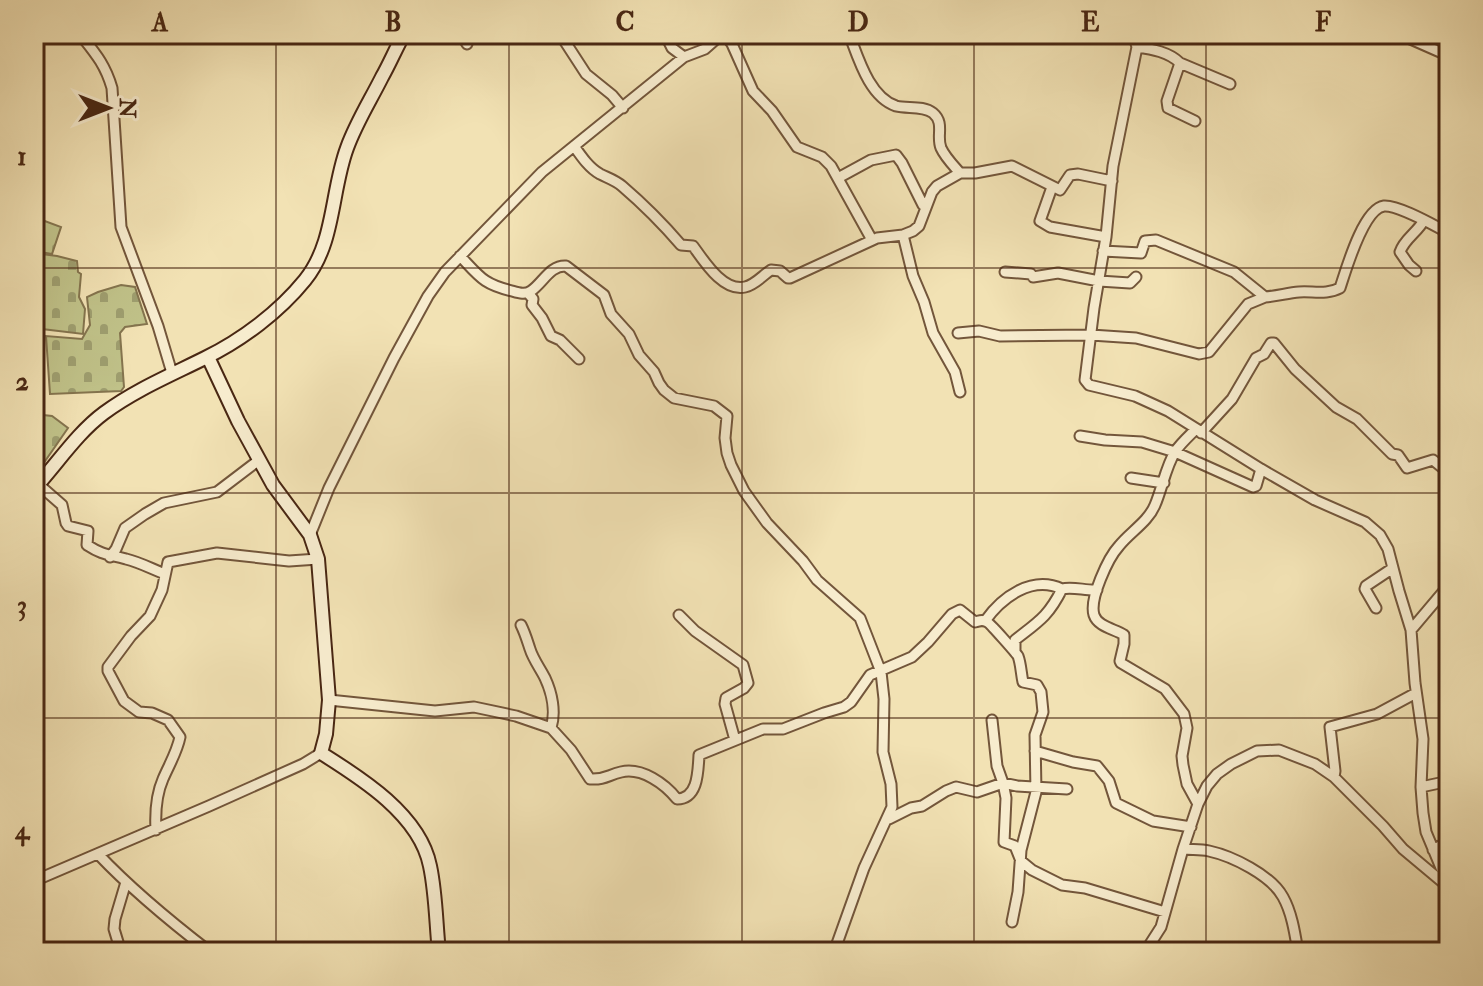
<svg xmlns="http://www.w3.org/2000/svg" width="1483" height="986" font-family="'IM FELL Double Pica',serif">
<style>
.cemetery{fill:url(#cemetery-stones);stroke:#84744e;stroke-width:2}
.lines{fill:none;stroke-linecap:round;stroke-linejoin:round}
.street-casing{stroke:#73563b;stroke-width:13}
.secondary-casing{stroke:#492713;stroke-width:16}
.street{stroke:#f7ecce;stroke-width:9}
.secondary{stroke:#f7ecce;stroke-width:12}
.grid{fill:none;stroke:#492713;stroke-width:2;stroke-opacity:0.55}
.neatline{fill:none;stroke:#492713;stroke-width:3}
.grid-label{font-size:26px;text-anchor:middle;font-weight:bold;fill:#492713}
</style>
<defs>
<pattern id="cemetery-stones" width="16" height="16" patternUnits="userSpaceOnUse" patternTransform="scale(2)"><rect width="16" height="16" fill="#c0c289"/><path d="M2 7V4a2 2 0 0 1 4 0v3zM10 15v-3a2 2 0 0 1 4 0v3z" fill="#9e9e6f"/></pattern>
</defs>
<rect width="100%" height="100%" fill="#f2e2b4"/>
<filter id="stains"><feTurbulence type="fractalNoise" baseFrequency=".0025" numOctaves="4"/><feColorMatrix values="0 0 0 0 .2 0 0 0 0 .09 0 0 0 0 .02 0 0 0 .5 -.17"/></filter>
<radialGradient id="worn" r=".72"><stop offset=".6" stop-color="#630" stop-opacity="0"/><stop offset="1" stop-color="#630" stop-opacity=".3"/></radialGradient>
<path class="cemetery" d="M34,217L61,227L52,254L34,251Z
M34,253L57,256L77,261L78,272L81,274L79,297L85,309L83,334L34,328Z
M121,285L135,287L147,324L125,327L120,333L124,387L121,391L50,394L46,336L82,339L90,325L87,297L98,292Z
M34,414L52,416L68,428L34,477Z"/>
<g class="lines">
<g class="street-casing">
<path id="street" d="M80,34C95,53 105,64 112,88L121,227L158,326L172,373
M461,34L467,44
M560,34L586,74L612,95L623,108
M665,34L672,48L684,57
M725,34L732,44L753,91L772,111L797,147L822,157L831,166L872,240
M849,34C858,57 869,97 896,106C907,109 923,105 933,113C945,123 936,136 941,148C945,157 953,165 960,173
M1130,34L1134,37L1137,47L1113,166L1106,237L1094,308L1085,380L1089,385L1135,396L1168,411L1261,469L1315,500L1365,522L1380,535L1388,549L1399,591L1411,630L1415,683L1423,739L1421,787L1423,813L1426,832L1449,887
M1399,34L1449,56
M1137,47C1152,49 1169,52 1180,63L1230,84
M1180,63L1167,101L1168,108L1195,121
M574,146C581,156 589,168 600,174C608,178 615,180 622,186C643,204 663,224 681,245L693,246C704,261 723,292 745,287C755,285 763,275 771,270L780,271L788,278H790L877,238L903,235L913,231L919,226L932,192L937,186L960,173H975L1012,166L1060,190L1070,175L1078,174L1112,181
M838,178L871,160L896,155L902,163L923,205L926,206
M1052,187L1040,221L1050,227L1106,237
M903,235L913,276L924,302L933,333L955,372L960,392
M1103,251L1141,253L1145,241L1156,240L1234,272L1265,297C1277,296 1288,293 1299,292C1313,291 1327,295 1340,288C1346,270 1363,209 1384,206C1399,205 1435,226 1449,233
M460,256C480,277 483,284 512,291C519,293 525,295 531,291C543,283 550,265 566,266L604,295L611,314L629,334L639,355L654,372L659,383L664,390L674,398L714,406L727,416L725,438L727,453L731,465L744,491L767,523L803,561L817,580L860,618L881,672L884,699L883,752L891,784L892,807L864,868L834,952
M1416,271L1409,265L1400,252C1404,239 1418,232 1424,220
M1005,272L1031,274L1033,277L1058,273L1099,281L1130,283L1136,277
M528,293L533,299L532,305L542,318L551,336L560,340L579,359
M958,333L979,331L1000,336L1091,335L1136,338L1199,354L1209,352L1248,304L1265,297
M1196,429C1189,436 1180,444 1175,452C1166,466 1162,489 1155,505C1148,522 1130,532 1119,546C1108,558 1089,599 1094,615C1098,627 1115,629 1124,635V644L1120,661L1121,663L1165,689L1184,714L1187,728L1182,756L1183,765L1187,784L1198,804
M1201,433L1232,399L1256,358L1264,354L1271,343H1274L1295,369L1336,407L1357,419L1392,454L1398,455L1407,468L1433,460L1449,473
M1080,436L1105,440L1142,442L1175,452L1253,487L1256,486L1261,469
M1131,478L1164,483
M38,484L62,505L66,523L68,526L88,531L87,545C104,556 109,554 126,559C139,562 152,569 165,574
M310,535L329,488L394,358L428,296L445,272L542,172L684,57L705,49L722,34
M110,557L116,549L125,528L145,514L164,503L217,492L259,460
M1376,608L1365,589L1366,586L1393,568
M679,615L695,631L743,665L748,683L744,688L726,698L725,704L735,740
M985,621C1002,597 1032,575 1062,589
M521,625C525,633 527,640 530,649C533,659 540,668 545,678C552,693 556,712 551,728
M1411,630L1449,585
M1015,651V640C1038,622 1048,617 1062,589C1072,586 1086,591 1097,590
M329,700L435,711L474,707L516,716L551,728L571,750L590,779C605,780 608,775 621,772C642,767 665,784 677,799C698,799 698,772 699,755L763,729H783L824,713L844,707L851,702L870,675L912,657L928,642L952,614L960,610L975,622C980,621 982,619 987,622C990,623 1016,653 1018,656C1021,664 1021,673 1023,682L1037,685L1041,692L1043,712L1035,735L1036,792L1021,850L1018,892L1012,922
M992,720L997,766L1003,783L1006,798L1004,842L1015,846L1021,861L1032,870L1062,885L1085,888L1165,912
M1035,751L1073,762L1097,766L1109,781L1116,803L1153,821L1191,827
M1334,777L1335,771L1330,727L1377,714L1416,693
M1421,787L1449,781
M889,819L911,808L922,806L946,791L956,787L977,792L1003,783L1017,786L1067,789
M156,830C155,812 156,795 163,779C169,765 177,752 180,737L168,720L152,713L139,712L124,701L108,671V667L131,636L150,616L162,590L168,562L217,553L289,561L318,559
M1183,849C1192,850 1200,849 1209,851C1232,856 1271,875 1283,897C1292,913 1295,934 1298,952
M1433,850L1449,841
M98,854C132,890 171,922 210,952
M34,881L209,806L303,764L321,753
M121,952L114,929L115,919L126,882
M1145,952L1161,927L1183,849L1198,804L1207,786L1217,774L1231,764L1257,751L1279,750L1315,764L1334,777L1383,826L1403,849L1446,885"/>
</g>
<g class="secondary-casing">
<path id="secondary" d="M208,357L238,421L273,485L310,535L318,559L329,700L326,734L321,753C361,778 420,815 430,866C436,894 436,924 439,952
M34,489C57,464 77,433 104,413C135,390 171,375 205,358C242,340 279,312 305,280C335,243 331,191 347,148C356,123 370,101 382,77C390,63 396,48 404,34"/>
</g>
<use href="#street" class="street"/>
<use href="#secondary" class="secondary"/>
</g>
<path class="grid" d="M276,34V952M509,34V952M742,34V952M974,34V952M1206,34V952M34,268H1449M34,493H1449M34,718H1449"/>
<rect width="1483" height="986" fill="none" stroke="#f2e2b4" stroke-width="88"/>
<g transform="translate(108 108) rotate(90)" stroke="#f7ecce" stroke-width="6" paint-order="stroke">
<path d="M0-6L14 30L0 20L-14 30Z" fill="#492713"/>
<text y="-12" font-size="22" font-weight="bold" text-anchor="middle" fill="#492713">N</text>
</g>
<rect x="44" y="44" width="1395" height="898" class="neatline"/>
<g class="grid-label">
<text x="160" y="31">A</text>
<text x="393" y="31">B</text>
<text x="625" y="31">C</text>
<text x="858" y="31">D</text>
<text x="1090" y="31">E</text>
<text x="1323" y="31">F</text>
<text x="22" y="165">1</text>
<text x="22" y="390">2</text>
<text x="22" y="614">3</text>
<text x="22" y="839">4</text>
</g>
<rect width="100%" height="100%" filter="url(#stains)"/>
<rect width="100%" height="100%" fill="url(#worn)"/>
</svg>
